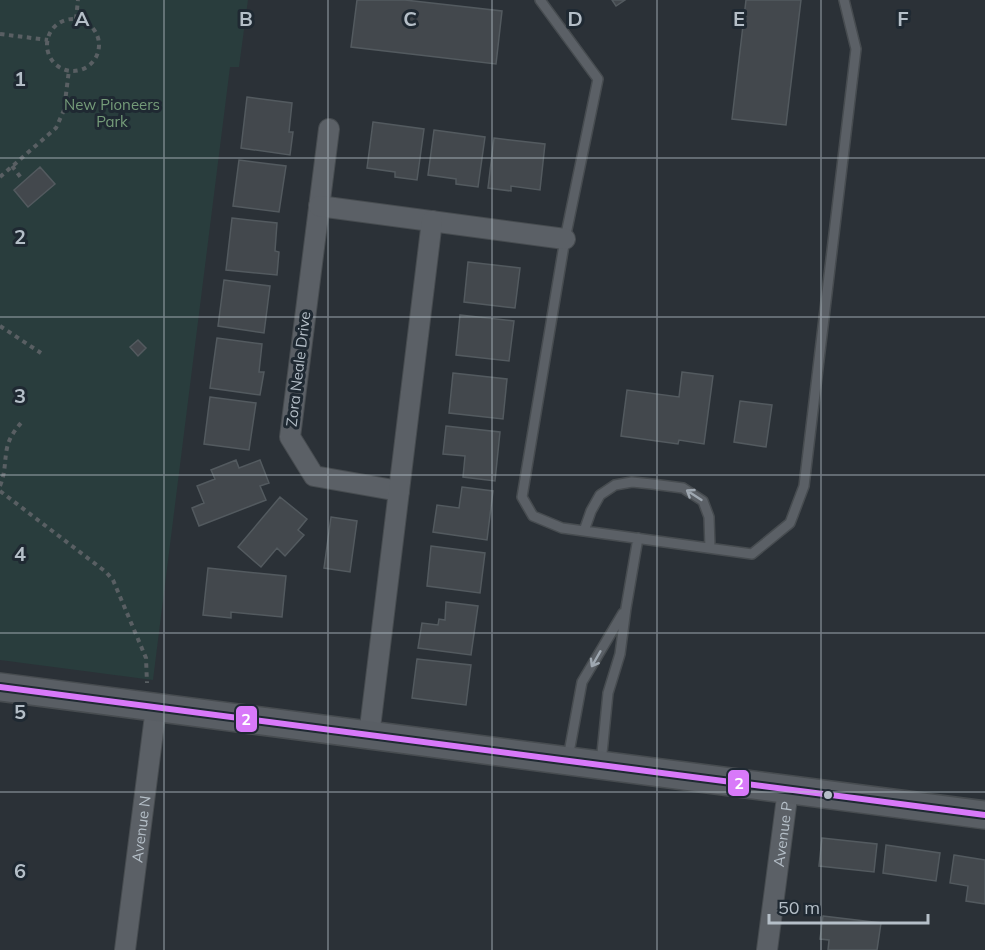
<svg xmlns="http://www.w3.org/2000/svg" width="985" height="950" font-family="Mulish,sans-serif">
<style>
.green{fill:#293d3d}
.building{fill:#43484d;stroke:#535a5f;stroke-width:1.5}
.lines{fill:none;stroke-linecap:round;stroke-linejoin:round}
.lane-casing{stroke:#474c50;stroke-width:12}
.street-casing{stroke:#474c50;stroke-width:22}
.secondary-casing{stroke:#474c50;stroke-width:30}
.path{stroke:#595f63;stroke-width:4;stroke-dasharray:4.5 4.5;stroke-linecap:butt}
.lane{stroke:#5b6066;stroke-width:9}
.street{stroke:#5b6066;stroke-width:20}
.secondary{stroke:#595e64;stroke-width:27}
.bus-1-casing{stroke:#1f2932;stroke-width:10}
.bus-1{stroke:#d879f9;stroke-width:6}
.oneway{stroke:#9ea7b0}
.grid{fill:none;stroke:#b5bfc8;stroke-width:1.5;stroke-opacity:0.55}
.bus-dot{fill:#b5bfc8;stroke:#1f2932;stroke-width:2}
.labels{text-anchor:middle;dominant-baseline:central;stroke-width:6;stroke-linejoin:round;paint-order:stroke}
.park-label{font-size:15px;fill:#759c79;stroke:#1f2932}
.street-label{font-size:15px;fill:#b5bfc8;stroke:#1f2932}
.grid-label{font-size:20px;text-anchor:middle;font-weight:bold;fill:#b5bfc8;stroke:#1f2932;stroke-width:6;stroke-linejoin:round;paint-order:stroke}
.line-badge{stroke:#1f2932;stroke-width:2}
.badge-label{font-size:16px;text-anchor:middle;font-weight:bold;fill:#fff}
</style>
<rect width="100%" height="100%" fill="#2b3137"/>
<path class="green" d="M0,0H248L239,67H230L153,680L0,660Z"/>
<path class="building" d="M357,0H405L502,11L496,64L351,47Z
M612,0H625L616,6Z
M746,0H801L786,125L732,119Z
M247,97L292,103L289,132H293L290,155L241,148Z
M373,122L424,129L417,180L395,177V172L367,168Z
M434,130L485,137L478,187L456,184V179L428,175Z
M494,138L545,144L540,190L511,186V191L488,188Z
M239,160L286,166L279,212L233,206Z
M40,167L55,184L28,207L14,190Z
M232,218L277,223L275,251L279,252L277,275L226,270Z
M468,262L520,268L515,308L464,302Z
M224,280L270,286L264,333L218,326Z
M460,315L514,321L509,361L456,355Z
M217,338L262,344L259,372H264L260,395L210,388Z
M138,340L146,348L138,356L130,347Z
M682,372L713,376L704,444L679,440L678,444L621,436L627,390L679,397Z
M453,373L507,379L503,419L449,413Z
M210,397L256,403L249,450L204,444Z
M740,401L772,405L766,447L734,442Z
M446,426L500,432L495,481L463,477L465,456L443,454Z
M236,460L239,468L260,460L269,483L260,486L266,500L199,526L192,508L204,503L197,486L215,479L211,470Z
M462,487L493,491L487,540L433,532L437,505L459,508Z
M280,497L307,519L298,530L304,535L285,556L277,548L261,567L238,547Z
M331,517L357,521L350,572L324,568Z
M431,546L485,553L480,593L427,586Z
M208,568L286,576L282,617L231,612V618L203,615Z
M446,602L478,606L471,655L418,648L422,623L438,625L439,619L445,620Z
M417,659L471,665L466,705L412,698Z
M822,838L877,844L874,872L819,866Z
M886,845L940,853L936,881L883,873Z
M954,855L985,860V904L966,901L968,886L950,883Z
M823,916L881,923L877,950H828L829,940L820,939Z"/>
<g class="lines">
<g class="lane-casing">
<path id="lane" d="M540,0L598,79L565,239L522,497L533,516L562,528L752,554L790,523L804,486L856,49L844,0
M584,531L591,511L600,495L615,485L632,482L652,484L683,488L703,501L709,517L710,548
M568,758L582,682L623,613
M601,763L608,693L620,654L626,608L638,538"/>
</g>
<g class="street-casing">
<g id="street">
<path d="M329,129L290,437L314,476L399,491"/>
<path d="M319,206L565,239"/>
<path d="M369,736L432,221"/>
<path id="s1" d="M125,950L156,708"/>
<path id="s2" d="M767,950L788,790"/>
</g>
</g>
<g class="secondary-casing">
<path id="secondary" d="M0,687L985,815"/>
</g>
<path class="path" d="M76,19L78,0
M47 45a26 26 0 1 1 52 0a26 26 0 1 1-52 0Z
M0,34L48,40
M12,166L22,179
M0,177L56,128L64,110L69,70
M0,326L41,353
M0,486C6,471 4,463 7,448C9,438 15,430 21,423
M0,491L106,572L113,580L146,658L147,683"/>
<use href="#lane" class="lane"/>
<use href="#street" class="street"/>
<use href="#secondary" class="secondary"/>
<g class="bus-1-casing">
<path id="bus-1" d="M0,687L985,815"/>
</g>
<use href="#bus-1" class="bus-1"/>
</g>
<defs><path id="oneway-shaft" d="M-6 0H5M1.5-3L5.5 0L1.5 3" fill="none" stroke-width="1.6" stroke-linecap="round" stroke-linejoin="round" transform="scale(1.5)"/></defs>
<g class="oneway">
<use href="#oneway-shaft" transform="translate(694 495) rotate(-147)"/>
<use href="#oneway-shaft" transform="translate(596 659) rotate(120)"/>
</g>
<path class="grid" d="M164,0V950M328,0V950M492,0V950M657,0V950M821,0V950M0,158H985M0,317H985M0,475H985M0,633H985M0,792H985"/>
<circle class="bus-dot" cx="828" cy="795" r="5"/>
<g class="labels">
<g class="park-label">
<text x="112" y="104">New Pioneers<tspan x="112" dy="17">Park</tspan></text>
</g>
<g class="street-label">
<text transform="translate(298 369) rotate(-83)">Zora Neale Drive</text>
<text stroke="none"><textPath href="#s1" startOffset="122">Avenue N</textPath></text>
<text stroke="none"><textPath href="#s2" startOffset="117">Avenue P</textPath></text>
</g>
</g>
<g class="grid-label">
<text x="82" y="26">A</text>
<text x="246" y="26">B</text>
<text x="410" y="26">C</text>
<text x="575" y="26">D</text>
<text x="739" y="26">E</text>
<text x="903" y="26">F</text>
<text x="20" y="86">1</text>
<text x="20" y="244">2</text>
<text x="20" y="403">3</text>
<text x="20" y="561">4</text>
<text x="20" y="719">5</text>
<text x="20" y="878">6</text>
</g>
<g class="line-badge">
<rect x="235" y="705" width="23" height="28" rx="6" fill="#d879f9"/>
<rect x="727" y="769" width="23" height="28" rx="6" fill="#d879f9"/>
</g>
<g class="badge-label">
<text x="246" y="725">2</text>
<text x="739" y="789">2</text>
</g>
<path d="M769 914v9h159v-9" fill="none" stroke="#b5bfc8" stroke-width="3"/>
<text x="778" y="914" font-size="18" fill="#b5bfc8" stroke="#1f2932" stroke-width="4.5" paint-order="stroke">50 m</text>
</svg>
